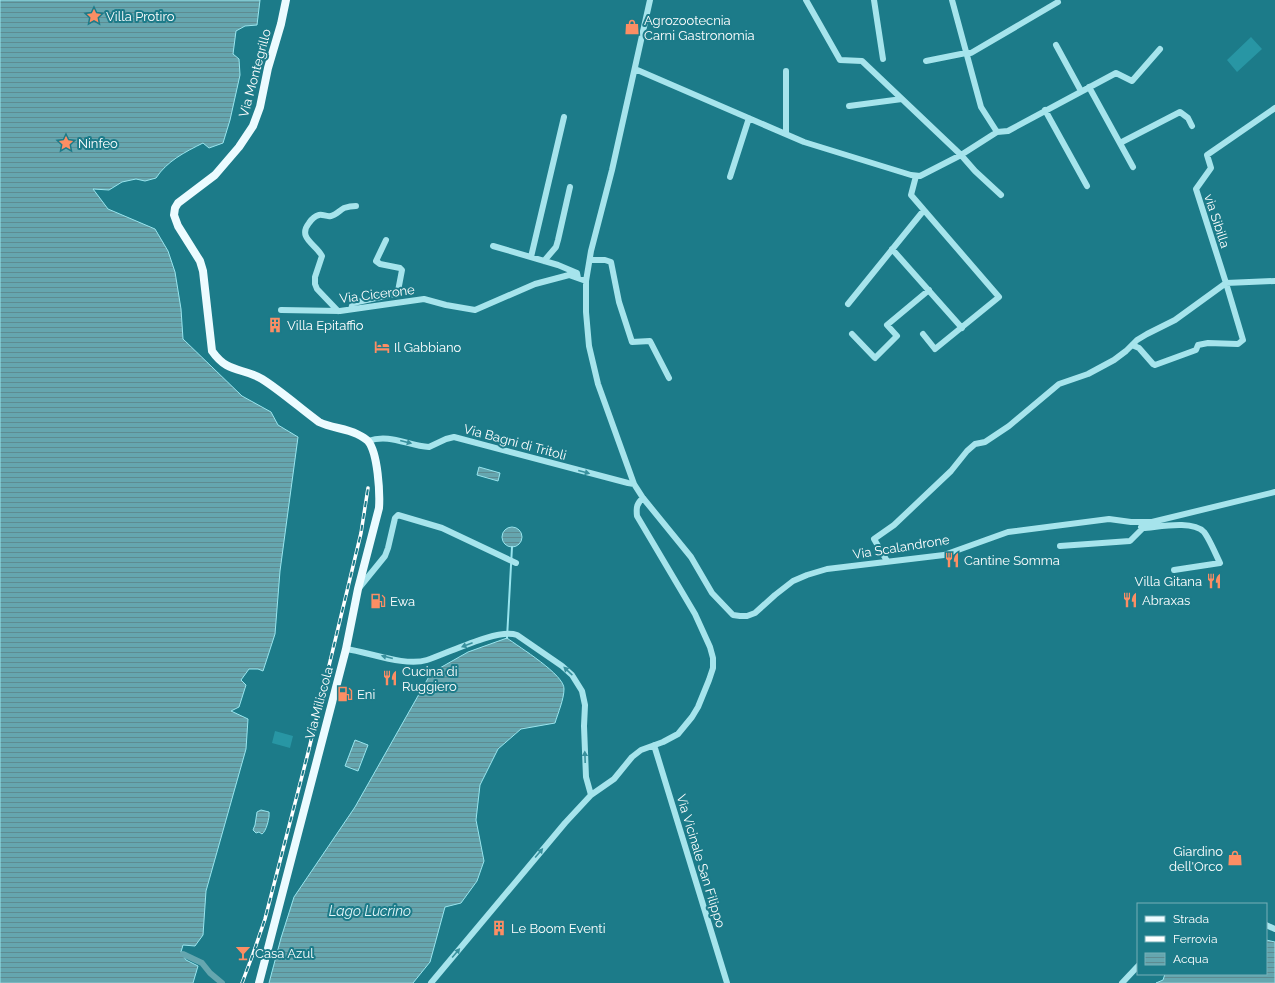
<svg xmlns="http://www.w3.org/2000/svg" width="1275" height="983" font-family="Raleway,sans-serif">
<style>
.pitch{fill:#2896a4}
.water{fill:url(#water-rules);stroke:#99e5ee}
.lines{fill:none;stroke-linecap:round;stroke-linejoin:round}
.stream{stroke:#99e5ee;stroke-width:2}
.canal{stroke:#65a6af;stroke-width:6}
.minor{stroke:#a6e4ec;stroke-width:6}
.major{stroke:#ecfbff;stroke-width:8}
.rail-casing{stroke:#fff;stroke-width:3.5}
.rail{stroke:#1c7b89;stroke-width:2;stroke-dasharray:6;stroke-linecap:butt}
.oneway{fill:#38909d}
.labels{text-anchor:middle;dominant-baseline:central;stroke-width:4;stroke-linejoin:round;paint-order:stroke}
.poi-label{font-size:13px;fill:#fff;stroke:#1c7b89;text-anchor:start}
.street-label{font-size:13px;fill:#fff;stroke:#1c7b89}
.water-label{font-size:14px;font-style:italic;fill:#e4f8fb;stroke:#1c7b89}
</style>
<defs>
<pattern id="water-rules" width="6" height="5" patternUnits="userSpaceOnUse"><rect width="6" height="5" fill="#65a6af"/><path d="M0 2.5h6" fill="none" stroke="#5e8b91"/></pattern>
</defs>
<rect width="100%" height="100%" fill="#1c7b89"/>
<path class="pitch" d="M1251,37L1262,49L1237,72L1227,60Z
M275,731L293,736L290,748L272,743Z"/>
<path class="water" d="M0,0H260L257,25L245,26L236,31L233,54L239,59L240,75L230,120L223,143L209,148L203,143C185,152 167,161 156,178L145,181L136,179L122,182L109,190L93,189L108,209L155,229L168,251L175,272L181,309L183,339L242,396L271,412L278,425L298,437L280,571L275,634L263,671L258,669H249L241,680L246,685L239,707L231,711L248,719L246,749L206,891L203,935L195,946L183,945L181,952L186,960L198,966L193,983H0Z
M479,467L500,473L498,481L477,475Z
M502 537a10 10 0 1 1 20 0a10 10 0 1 1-20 0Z
M507,638C519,647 565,675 564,689C564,699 558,713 555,723L521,729L498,749L480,785L476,820L484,861L477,881L461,903L445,907L430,962L413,983H269L281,938L294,897L355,807L431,673L468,652Z
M355,740L368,745L358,771L345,766Z
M261,810L269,812C270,817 266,832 262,834L259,832L256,833L253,830L255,825L257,812Z
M1266,940L1275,942V983H1156L1163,980L1165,974H1266Z"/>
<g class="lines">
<path class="stream" d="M507,638L512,547"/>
<path class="canal" d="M183,954L202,963L210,973L222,983"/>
<path class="minor" d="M650,0L612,170L591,251L586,281V312L589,346L598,384L634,484L643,498L691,557L712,593L733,615L740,616H747L755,613L775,595L793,581L807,575L827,569L944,555L1008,532L1109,519L1131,522H1152L1275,492
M806,0L840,60L862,61L961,155L975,171L1001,195
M874,0L883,59
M1056,45L1081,91
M926,61L966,53H971L1058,2
M635,69L804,142L911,175L920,176L961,155L997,132L981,107L952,0
M1089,87L1133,167
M849,106L902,99
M1275,108L1207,155L1211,168L1196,189L1226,283L1275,281
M1045,110L1087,186
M997,132L1008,131L1116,73L1132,81L1160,49
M786,134V71
M1120,143L1180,112L1188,118L1192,126
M916,176L911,195L999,297L935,349L923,334
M730,177L749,118
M493,246L558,265L577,273L578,278
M892,249L962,328
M531,257L564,117
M590,260H605L611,262L619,302L632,342L650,341L669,378
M544,261L556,247L558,240L570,187
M848,304L924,210
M351,309L353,303L394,294L398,291L402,270L400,268L380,264L376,261L386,240
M281,310L340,311L424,299L446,305L475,310L535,284L569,275L586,281
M338,311L317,289L315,284V277L322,256C316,244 297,238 309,223C311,220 315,216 319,215C323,214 326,217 331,216C336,215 339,211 344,208C347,207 352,206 356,206
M852,334L875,358L897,336L887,325L929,290
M368,441C390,433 408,446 429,447L446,439L454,437L628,483L634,484
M1143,528C1159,527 1192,520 1204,532C1209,538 1216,555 1220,563L1174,570
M1060,546L1130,541L1143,528L1141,527
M887,561L874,539L894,525L951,471L967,451L975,444L985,442L1009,426L1059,384L1088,374L1114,360L1126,351L1137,340L1147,334L1175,320L1226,283L1243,340L1238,344L1208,343L1198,345L1196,350L1155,365L1153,364L1139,348L1132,345
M359,588L385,556L388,548L395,518L398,515L442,528L516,563
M346,649C369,652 405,667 427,660C449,653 497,628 517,635L562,666L572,675L582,691L585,705L584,726L586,777L591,795
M654,745L727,983
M1266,925L1275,929
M431,983L565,823L591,795L614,779L632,757L641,750L663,742L678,734L692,717L698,707L709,680L713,668V658L710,647L695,614L637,516C636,507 637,503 643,498
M1122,983L1138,966"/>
<path class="major" d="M259,983L346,649L358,589L379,508C380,493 378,453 368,441C365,438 361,436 357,434C345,428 331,428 319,422C300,408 281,391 262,379C242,367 228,374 212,351L203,271L200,261L178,226L174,215L175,208L178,203L215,175L239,147L253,126L260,107L268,68L281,24L286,0"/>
<g class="rail-casing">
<path id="rail" d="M242,983L253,954L265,919L308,753L361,533L368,488"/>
</g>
<use href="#rail" class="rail"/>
</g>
<defs><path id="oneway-solid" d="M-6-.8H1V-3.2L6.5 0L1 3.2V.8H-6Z"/></defs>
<g class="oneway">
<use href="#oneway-solid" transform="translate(406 442) rotate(14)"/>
<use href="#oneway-solid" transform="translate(584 472) rotate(15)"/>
<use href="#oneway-solid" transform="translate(467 645) rotate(159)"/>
<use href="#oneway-solid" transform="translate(387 657) rotate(-166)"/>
<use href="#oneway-solid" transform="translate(568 671) rotate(-137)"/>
<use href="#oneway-solid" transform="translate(585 757) rotate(-92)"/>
<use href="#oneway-solid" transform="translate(539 853) rotate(-50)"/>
<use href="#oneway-solid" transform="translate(456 953) rotate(-50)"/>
</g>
<defs>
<g id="sight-bare" transform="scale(1.2)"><path d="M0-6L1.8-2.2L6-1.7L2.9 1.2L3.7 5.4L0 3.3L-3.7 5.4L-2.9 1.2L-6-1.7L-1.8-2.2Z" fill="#fc8e64" stroke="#1c7b89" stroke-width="2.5" paint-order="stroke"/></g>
<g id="shop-bare" transform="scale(1.2)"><path d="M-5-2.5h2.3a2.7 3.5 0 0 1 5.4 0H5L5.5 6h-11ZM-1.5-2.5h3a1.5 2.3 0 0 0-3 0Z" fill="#fc8e64" stroke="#1c7b89" stroke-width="2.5" paint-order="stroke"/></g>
<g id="building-bare" transform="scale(1.2)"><path d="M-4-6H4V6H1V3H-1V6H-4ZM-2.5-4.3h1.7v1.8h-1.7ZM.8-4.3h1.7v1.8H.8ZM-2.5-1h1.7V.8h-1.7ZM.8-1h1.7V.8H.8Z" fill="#fc8e64" stroke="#1c7b89" stroke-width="2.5" paint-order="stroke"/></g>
<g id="hotel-bare" transform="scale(1.2)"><path d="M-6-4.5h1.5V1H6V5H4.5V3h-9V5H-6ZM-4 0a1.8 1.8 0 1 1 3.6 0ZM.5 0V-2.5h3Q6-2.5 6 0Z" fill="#fc8e64" stroke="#1c7b89" stroke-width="2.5" paint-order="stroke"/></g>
<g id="restaurant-bare" transform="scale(1.2)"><path d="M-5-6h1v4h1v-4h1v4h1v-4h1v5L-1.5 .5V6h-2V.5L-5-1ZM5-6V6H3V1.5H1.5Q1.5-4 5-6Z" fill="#fc8e64" stroke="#1c7b89" stroke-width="2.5" paint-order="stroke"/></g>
<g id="fuel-bare" transform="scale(1.2)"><path d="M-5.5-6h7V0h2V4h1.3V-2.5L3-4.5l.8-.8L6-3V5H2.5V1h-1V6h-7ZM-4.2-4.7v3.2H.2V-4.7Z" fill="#fc8e64" stroke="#1c7b89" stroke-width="2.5" paint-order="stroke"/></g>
<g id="bar-bare" transform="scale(1.2)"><path d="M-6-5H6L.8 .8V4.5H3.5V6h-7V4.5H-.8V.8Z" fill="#fc8e64" stroke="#1c7b89" stroke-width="2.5" paint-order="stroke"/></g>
</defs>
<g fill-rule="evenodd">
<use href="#sight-bare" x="94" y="16"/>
<use href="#shop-bare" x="632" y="27"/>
<use href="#sight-bare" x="66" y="143"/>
<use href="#building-bare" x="275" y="325"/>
<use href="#hotel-bare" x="382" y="347"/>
<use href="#restaurant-bare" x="952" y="560"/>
<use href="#restaurant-bare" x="1214" y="581"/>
<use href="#restaurant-bare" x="1130" y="600"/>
<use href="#fuel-bare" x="378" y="601"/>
<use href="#restaurant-bare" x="390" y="678"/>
<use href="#fuel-bare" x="345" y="694"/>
<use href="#shop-bare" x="1235" y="858"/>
<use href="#building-bare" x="499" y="928"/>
<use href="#bar-bare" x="243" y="953"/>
</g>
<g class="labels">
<g class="poi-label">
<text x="106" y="16">Villa Protiro</text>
<text x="644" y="20">Agrozootecnia<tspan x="644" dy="15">Carni Gastronomia</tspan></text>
<text x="78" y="143">Ninfeo</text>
<text x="287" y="325">Villa Epitaffio</text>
<text x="394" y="347">Il Gabbiano</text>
<text x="964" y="560">Cantine Somma</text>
<text x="1202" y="581" text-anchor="end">Villa Gitana</text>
<text x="1142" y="600">Abraxas</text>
<text x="390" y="601">Ewa</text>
<text x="402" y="671">Cucina di<tspan x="402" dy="15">Ruggiero</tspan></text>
<text x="357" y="694">Eni</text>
<text x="1223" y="851" text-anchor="end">Giardino<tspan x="1223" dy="15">dell'Orco</tspan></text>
<text x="511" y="928">Le Boom Eventi</text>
<text x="255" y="953">Casa Azul</text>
</g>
<g class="street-label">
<text transform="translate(255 73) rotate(-75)">Via Montegrillo</text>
<text transform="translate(1217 221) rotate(72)">via Sibilla</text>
<text transform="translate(377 294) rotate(-7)">Via Cicerone</text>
<text transform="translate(515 442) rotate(15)">Via Bagni di Tritoli</text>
<text transform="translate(901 547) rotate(-9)">Via Scalandrone</text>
<text transform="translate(319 703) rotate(-75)">Via Miliscola</text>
<text transform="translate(701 861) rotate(73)">Via Vicinale San Filippo</text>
</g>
<g class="water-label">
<text x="370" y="911">Lago Lucrino</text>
</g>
</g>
<rect x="1137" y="903" width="130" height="72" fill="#1c7b89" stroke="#77b0b8"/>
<rect x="1145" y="916" width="20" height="6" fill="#ecfbff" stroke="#77b0b8"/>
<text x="1173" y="923" font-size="12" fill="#ffffff">Strada</text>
<rect x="1145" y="936" width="20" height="6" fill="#ffffff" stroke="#77b0b8"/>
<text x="1173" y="943" font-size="12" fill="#ffffff">Ferrovia</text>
<rect x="1145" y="953" width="20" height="12" fill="url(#water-rules)" stroke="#77b0b8"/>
<text x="1173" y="963" font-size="12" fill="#ffffff">Acqua</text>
</svg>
